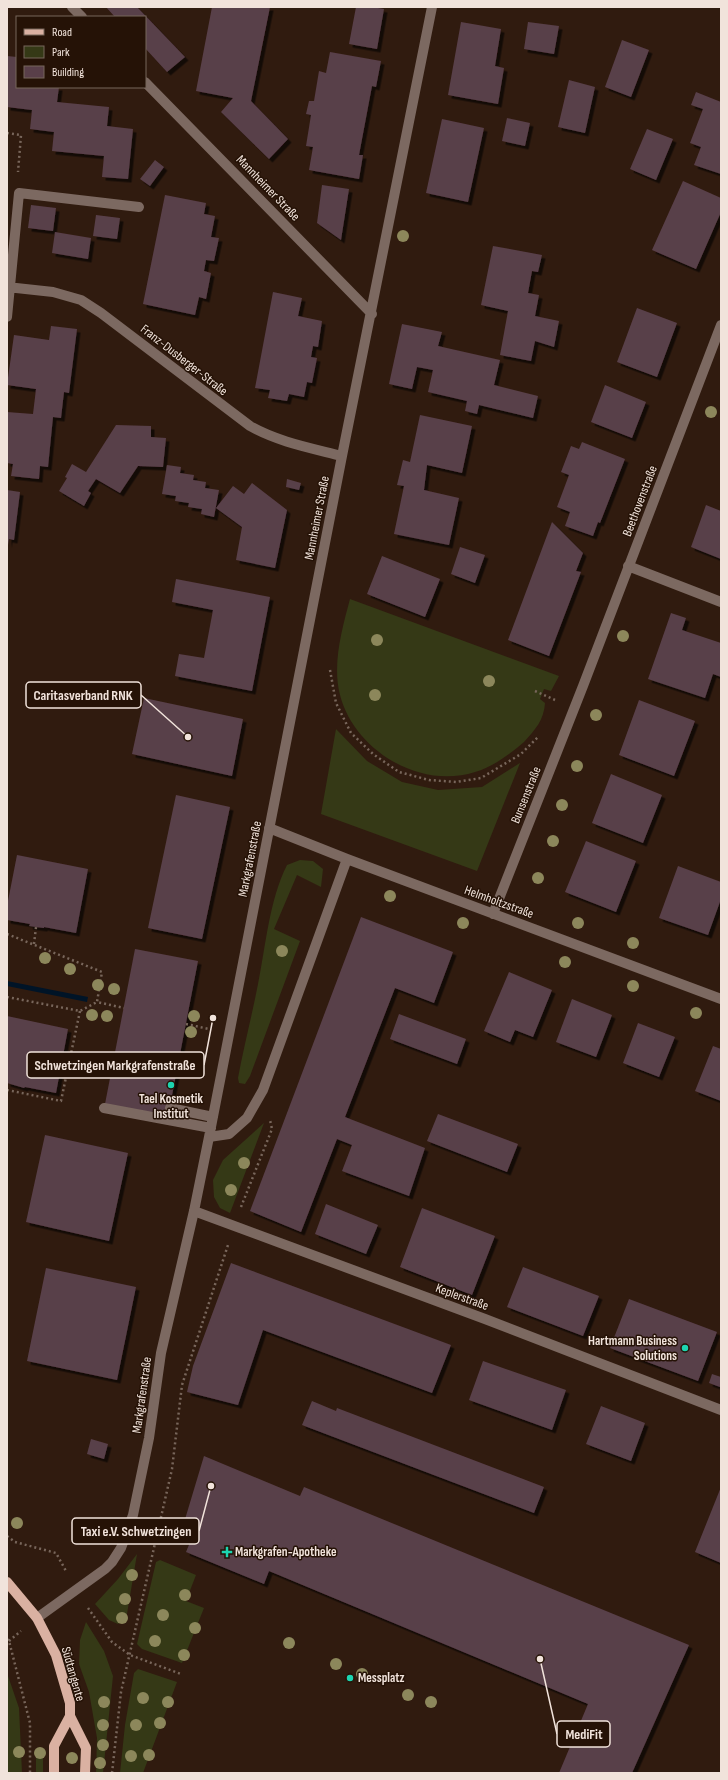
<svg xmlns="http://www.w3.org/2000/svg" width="728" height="1780" font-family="'Sofia Sans Condensed',sans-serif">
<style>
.green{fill:#353916}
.water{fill:#001427}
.building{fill:#593f49;filter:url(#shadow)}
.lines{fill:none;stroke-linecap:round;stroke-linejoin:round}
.path{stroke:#78665b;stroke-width:2.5;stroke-dasharray:2 3;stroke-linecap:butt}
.minor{stroke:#7c6961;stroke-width:10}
.major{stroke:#dab1a2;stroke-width:10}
.tree{fill:#8c875b}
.poi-dot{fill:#1cd5b1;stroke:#251206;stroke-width:1.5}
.labels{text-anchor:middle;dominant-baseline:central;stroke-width:3;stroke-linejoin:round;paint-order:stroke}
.street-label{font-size:13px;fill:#f1e3db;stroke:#251206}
.poi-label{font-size:13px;font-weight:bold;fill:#f1e3db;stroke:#251206;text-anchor:start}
.leader{fill:none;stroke:#f1e3db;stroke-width:1.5}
.callout-dot{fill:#f1e3db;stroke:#251206;stroke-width:1.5}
.callout{fill:#251206;stroke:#f1e3db;stroke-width:1.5}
.callout-label{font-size:14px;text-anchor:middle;font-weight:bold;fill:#f1e3db}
</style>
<defs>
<filter id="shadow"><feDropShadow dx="3.5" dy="3.5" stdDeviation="0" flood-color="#0009"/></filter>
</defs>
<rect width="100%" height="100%" fill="#301b0f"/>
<path class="green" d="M350,599L559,676L551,691L544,689L540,699L545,703C544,720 535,730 524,742C510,754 493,767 475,772C420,790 354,750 340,695C332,664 342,629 350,599Z
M336,729L367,761L402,782L438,790L482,787L520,763L477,871L321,814Z
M300,860L313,861L323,869L321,887L297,875L274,929L300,941L250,1076L245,1084L239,1083L238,1078C244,1046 252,1015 258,984C266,945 269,901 287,865Z
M264,1123L230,1213L220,1208L214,1197L213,1180L223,1160Z
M137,1554L126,1620L118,1624L109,1620L95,1604L118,1579Z
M160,1560L196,1575L186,1601L204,1608L182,1663L142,1649L137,1644L156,1562Z
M86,1622L104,1651L113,1676L103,1773H96L97,1738L89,1692L79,1664L80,1640Z
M138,1669L177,1682L143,1773H120L125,1725L134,1673Z
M7,1673L19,1708L22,1773H7Z
M36,1749H43V1773H36Z"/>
<path class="water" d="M7,981L88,997L87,1002L7,986Z"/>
<path class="building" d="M106,7H137L185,57L167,72L145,48V17H115Z
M212,7H270L251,101L288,139L269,159L221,112L233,98L196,91Z
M356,7H372L384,9L377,49L349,44Z
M461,22L501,29L495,66L504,68L498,104L448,95Z
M528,22L559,26L554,54L524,49Z
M622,40L649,50L631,97L605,87Z
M330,52L381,61L376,87L372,86L359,155H363L359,179L309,170L313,147L306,146L311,115L306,114L309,101H314L319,71L326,73Z
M7,56L17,57V87H59L57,102L109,107L107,126L133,129L128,179L102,177L104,156L52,151L54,132L30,129L32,110L7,107Z
M569,80L595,87L585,133L558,127Z
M696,92L721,102V174L694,165L701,147L690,143L703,109L691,105Z
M507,118L530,123L525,146L502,141Z
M442,119L484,128L468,202L426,193Z
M647,129L673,139L656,180L630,169Z
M155,160L164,167L150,186L140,179Z
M683,181L721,198V212L696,269L652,250Z
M322,185L349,189L341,240L317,223Z
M165,195L206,203L204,214L215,216L211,237L219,238L214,261L206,260L204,271L211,273L206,299L199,297L195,315L143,304Z
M31,205L56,208L53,231L28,228Z
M96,215L120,218L117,239L93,236Z
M55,232L91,238L88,259L52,253Z
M493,246L542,255L538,272L532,271L528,293L539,295L535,316L559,321L554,347L535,341L531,361L500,355L508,311L481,305Z
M273,292L302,298L298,316L322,321L318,347L313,346L311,357L317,358L312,383L307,382L304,397L289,394L287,401L268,398L270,390L255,388Z
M637,308L677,323L657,377L617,362Z
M402,324L442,332L438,346L500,360L494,385L538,396L533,418L479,405L477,414L465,411L467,401L428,392L433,370L417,367L412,389L389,384Z
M51,326L77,329L69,393L64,392L61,418L53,417L48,467L40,466L39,479L11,476L13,464L7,463V412L33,414L36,389L7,385L14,335L49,340Z
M605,385L646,402L632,438L591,422Z
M420,415L472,426L462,473L427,465L424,490L459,498L449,545L394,534L404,486L397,485L403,460L410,462Z
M116,425L151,426V437L166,438L163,467L138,466L120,493L96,479L88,491L91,493L84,506L59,491L67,478L65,477L72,464L86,472Z
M582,442L625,459L600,523L598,522L593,536L565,526L570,512L557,507L569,475L561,472L571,446L579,449Z
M167,465L181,467L180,473L194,475L193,480L206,482L205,488L219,490L214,517L201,514L202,509L188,507L189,503L175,501L176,496L162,494Z
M287,479L301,483L299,490L286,487Z
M252,483L287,510L275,568L236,560L242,527L216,508L233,486L244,494Z
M7,490L20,492L14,540L9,539L8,545Z
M706,505L721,511V559L691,547Z
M552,522L583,553L576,571L581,572L549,656L508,640Z
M460,547L485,555L475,583L451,574Z
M382,556L440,579L425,617L367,594Z
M176,579L270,597L252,691L175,676L179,654L204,658L213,610L172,602Z
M671,613L686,618L682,630L721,643V677L713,674L705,698L648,679Z
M144,698L243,719L232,776L132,754Z
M639,700L695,721L674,776L619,755Z
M611,774L662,795L643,843L592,823Z
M176,795L230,807L202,939L148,928Z
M586,841L636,861L616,912L565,892Z
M17,855L88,869L76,933L44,927V928L36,927L29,926L30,924L7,920V906Z
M678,866L721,882V899L708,935L659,918Z
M361,917L453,952L434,1003L395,988L345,1117L425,1148L409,1196L342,1171L352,1145L337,1139L301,1232L250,1211Z
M135,949L198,961L168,1116L105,1104Z
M509,972L552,990L533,1037L515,1030L510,1042L484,1031Z
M572,999L612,1015L596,1057L556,1042Z
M399,1014L466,1039L457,1064L390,1039Z
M7,1016L68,1029L56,1093L25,1087L24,1088L7,1083Z
M638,1023L675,1037L659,1077L623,1063Z
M713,1046L721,1049V1101L695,1091Z
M438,1114L518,1144L507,1172L427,1141Z
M45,1135L128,1153L109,1241L26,1222Z
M326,1204L378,1225L366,1254L315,1234Z
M422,1208L495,1236L472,1295L400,1267Z
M231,1263L451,1345L432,1393L263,1330L238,1405L187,1392L193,1366Z
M523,1267L599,1296L583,1336L507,1307Z
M46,1268L136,1287L117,1380L27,1361Z
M629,1299L717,1332L698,1381L610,1348Z
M483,1361L566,1390L552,1430L469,1400Z
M712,1374L721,1377L720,1387L709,1383Z
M312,1401L336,1411L337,1408L544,1487L534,1513L302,1425Z
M601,1406L645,1423L631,1461L586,1444Z
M91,1439L108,1444L104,1459L87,1454Z
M204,1456L300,1496L304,1487L689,1645L632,1773H559L588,1704L269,1571L264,1584L186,1552L191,1540L180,1536Z
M721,1487V1563L695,1552Z"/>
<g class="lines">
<path class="path" d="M7,133L21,135L18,172
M330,670L336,703L351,733L373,754L399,772L429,780L456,782L481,778L521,754L538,737
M535,691L555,700
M7,934L102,972L97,1002L124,1008
M34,944L36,927
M7,997L80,1011L97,1002
M186,1024L209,1029
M7,1090L61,1101L80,1011
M241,1207L272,1129L270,1120
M7,1536L15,1542L56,1553L66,1571
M88,1608L112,1642L130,1655L181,1674
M7,1639L9,1641L30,1723V1773
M9,1641L21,1631
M112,1773L121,1692L172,1469L182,1385L228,1245"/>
<path class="minor" d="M72,7L82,17
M145,82L372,314
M7,287L53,292L81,300L101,313L250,426C278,442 311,448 342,456
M7,317L19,193L139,207
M628,566L721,602
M269,828L347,859L721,999
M493,914L583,686L721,325
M104,1108L211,1128
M170,1108L213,1117
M209,1137L229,1134L247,1118L263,1090L347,859
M194,1211L485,1319L721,1410
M37,1618L105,1569L112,1562L121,1548L133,1515L149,1438L161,1353L194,1211L209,1137L342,456L432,7"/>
<path class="major" d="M7,1582L37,1618L56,1655L70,1703V1716L86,1748L85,1773
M54,1773V1746L70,1716"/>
</g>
<g class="tree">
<circle cx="403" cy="236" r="6"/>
<circle cx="711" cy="412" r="6"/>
<circle cx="623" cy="636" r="6"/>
<circle cx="377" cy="640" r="6"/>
<circle cx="489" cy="681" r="6"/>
<circle cx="375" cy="695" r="6"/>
<circle cx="596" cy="715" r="6"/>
<circle cx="577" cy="766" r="6"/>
<circle cx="562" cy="805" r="6"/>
<circle cx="553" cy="841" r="6"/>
<circle cx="538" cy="878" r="6"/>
<circle cx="390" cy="896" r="6"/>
<circle cx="463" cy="923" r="6"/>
<circle cx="578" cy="923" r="6"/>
<circle cx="633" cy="943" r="6"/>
<circle cx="282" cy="951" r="6"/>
<circle cx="45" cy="958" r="6"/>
<circle cx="565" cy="962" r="6"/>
<circle cx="70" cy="969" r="6"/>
<circle cx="98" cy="985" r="6"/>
<circle cx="633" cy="986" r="6"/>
<circle cx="114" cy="989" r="6"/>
<circle cx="696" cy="1013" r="6"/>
<circle cx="92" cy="1015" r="6"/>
<circle cx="107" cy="1016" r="6"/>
<circle cx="194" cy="1016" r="6"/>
<circle cx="191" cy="1032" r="6"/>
<circle cx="244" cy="1163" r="6"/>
<circle cx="231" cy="1190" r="6"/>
<circle cx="17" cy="1523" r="6"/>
<circle cx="132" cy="1575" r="6"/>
<circle cx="185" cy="1595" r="6"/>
<circle cx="125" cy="1599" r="6"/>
<circle cx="163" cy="1615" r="6"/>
<circle cx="122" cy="1618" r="6"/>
<circle cx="195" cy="1628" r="6"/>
<circle cx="155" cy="1641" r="6"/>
<circle cx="289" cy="1643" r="6"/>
<circle cx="184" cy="1655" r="6"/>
<circle cx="336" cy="1664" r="6"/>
<circle cx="362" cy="1674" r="6"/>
<circle cx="408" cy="1695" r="6"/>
<circle cx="143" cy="1698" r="6"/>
<circle cx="104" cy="1702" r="6"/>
<circle cx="168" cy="1702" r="6"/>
<circle cx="431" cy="1702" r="6"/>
<circle cx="160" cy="1723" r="6"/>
<circle cx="103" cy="1725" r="6"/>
<circle cx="136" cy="1725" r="6"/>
<circle cx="103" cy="1745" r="6"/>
<circle cx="19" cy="1752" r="6"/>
<circle cx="40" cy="1753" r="6"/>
<circle cx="149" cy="1755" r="6"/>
<circle cx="131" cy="1756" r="6"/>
<circle cx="72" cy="1758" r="6"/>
<circle cx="100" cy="1763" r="6"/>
</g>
<g class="poi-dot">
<circle cx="171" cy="1085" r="4"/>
<circle cx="685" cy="1348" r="4"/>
<path d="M225 1546h4v4h4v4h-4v4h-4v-4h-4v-4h4z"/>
<circle cx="350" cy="1678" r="4"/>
</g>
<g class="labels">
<g class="street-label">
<text transform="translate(268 188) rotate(46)">Mannheimer Straße</text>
<text transform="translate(184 360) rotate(38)">Franz-Dusberger-Straße</text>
<text transform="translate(640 501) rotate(-69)">Beethovenstraße</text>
<text transform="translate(317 518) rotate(-79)">Mannheimer Straße</text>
<text transform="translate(526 795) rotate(-68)">Bunsenstraße</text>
<text transform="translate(250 859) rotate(-79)">Markgrafenstraße</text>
<text transform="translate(499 902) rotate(20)">Helmholtzstraße</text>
<text transform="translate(462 1297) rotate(20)">Keplerstraße</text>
<text transform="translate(142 1395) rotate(-82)">Markgrafenstraße</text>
<text transform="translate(73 1674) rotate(74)">Südtangente</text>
</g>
<g class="poi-label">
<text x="171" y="1099" text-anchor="middle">Tael Kosmetik<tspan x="171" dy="15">Institut</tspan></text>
<text x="677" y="1341" text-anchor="end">Hartmann Business<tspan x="677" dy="15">Solutions</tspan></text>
<text x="235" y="1552">Markgrafen-Apotheke</text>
<text x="358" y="1678">Messplatz</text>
</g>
</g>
<path class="leader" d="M188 737L141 695M213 1018L204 1065M211 1486L199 1531M540 1659L557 1734"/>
<g class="callout-dot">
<circle cx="188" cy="737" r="4"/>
<circle cx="213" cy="1018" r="4"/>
<circle cx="211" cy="1486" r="4"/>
<circle cx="540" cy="1659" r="4"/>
</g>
<g class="callout">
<rect x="26" y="682" width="115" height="26" rx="4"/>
<rect x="27" y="1052" width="177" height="26" rx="4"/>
<rect x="72" y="1518" width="127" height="26" rx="4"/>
<rect x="557" y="1721" width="53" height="26" rx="4"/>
</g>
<g class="callout-label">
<text x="83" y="700">Caritasverband RNK</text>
<text x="115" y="1070">Schwetzingen Markgrafenstraße</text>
<text x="136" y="1536">Taxi e.V. Schwetzingen</text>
<text x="584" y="1739">MediFit</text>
</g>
<rect width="728" height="1780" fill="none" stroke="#f1e3db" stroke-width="16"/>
<rect x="16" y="16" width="130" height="72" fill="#251206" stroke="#77665b"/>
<rect x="24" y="29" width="20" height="6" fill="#dab1a2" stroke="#77665b"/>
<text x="52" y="36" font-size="12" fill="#f1e3db">Road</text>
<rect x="24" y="46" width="20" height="12" fill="#353916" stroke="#77665b"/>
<text x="52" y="56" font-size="12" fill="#f1e3db">Park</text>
<rect x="24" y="66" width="20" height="12" fill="#593f49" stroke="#77665b"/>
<text x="52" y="76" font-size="12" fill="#f1e3db">Building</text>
</svg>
